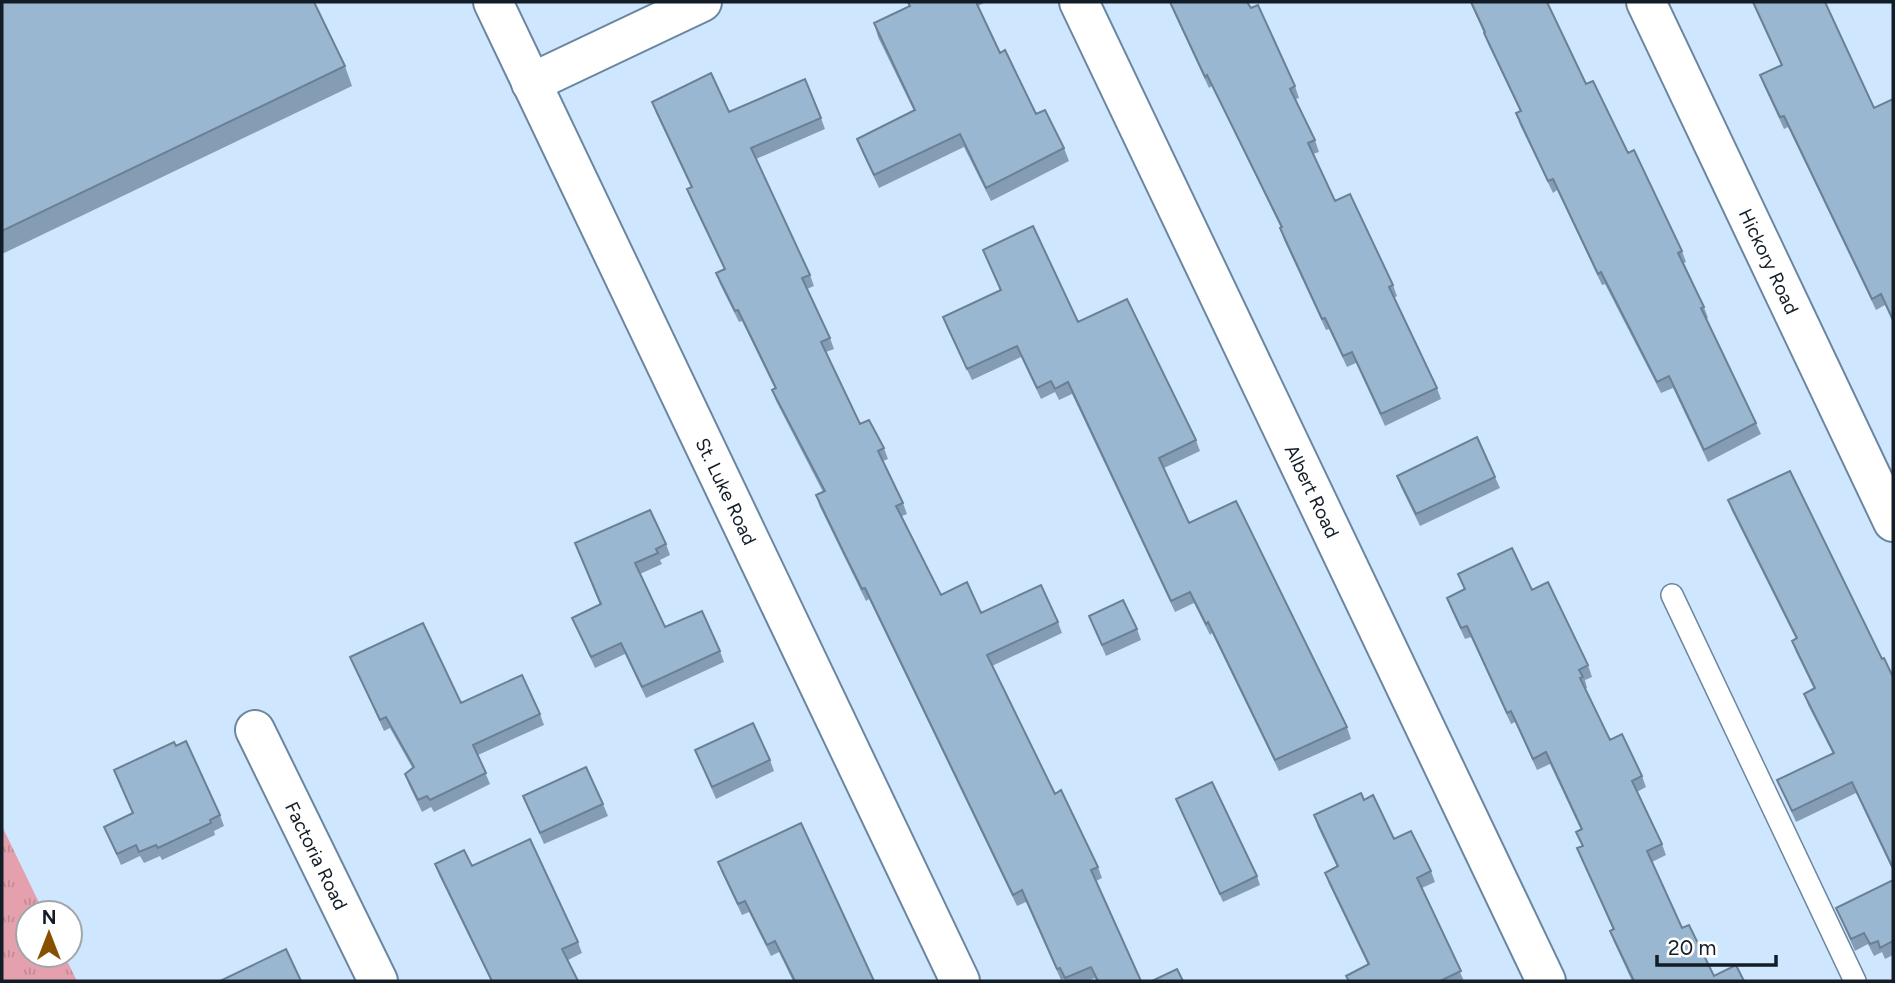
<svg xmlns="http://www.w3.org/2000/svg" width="1895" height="983" font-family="Figtree,sans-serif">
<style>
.grass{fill:url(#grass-tufts)}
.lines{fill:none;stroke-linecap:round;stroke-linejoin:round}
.service-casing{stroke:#6b86a0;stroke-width:24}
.minor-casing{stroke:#6b86a0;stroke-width:42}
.service{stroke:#fff;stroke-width:21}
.minor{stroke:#fff;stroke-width:38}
.wall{fill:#849db5}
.building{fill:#9ab7d2;stroke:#6c8093;stroke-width:2}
.labels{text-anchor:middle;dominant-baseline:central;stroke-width:6;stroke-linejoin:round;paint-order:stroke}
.street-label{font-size:19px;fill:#121d27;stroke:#fff}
</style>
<defs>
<pattern id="grass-tufts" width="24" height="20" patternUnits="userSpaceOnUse" patternTransform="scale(1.75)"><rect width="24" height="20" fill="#e4a1ad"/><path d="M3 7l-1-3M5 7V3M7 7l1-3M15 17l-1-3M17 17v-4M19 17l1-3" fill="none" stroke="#c38a95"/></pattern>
</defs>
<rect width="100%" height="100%" fill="#cfe7fe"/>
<path class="grass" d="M2,826L44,913H28V955H64L77,981H2Z"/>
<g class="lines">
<g class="service-casing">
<path id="service" d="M1672,595L1855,981"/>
</g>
<g class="minor-casing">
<g id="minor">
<path id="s1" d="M493,2L960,981"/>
<path id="s2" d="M1079,2L1546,981"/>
<path id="s3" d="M1646,2L1893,522"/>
<path d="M531,83L702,2"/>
<path id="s4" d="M255,730L378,981"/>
</g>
</g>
<use href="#service" class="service"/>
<use href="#minor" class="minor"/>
</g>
<path class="wall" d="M2,2L345,66L352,86L2,254Z
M907,2H986L978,6L1000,53L1036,114L1064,148L1069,161L991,201L964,147L879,188L862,152L857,139L914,111L878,37L874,23L909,7Z
M1169,2H1247L1295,86L1299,98L1296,99L1315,140L1319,152L1313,154L1335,201L1393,285L1397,296L1394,298L1437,388L1441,399L1385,426L1356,363L1347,367L1329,329L1326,330L1284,240L1280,228H1281L1212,86L1209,88Z
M1470,2H1547L1586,84L1628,153L1682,251L1686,262L1684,263L1704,307L1708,318L1706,319L1756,423L1761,434L1708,462L1673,388L1661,393L1605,284L1602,285L1557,190L1553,193L1520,125L1516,113L1520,111L1488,44L1484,33Z
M1752,2H1825L1874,108L1893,99V322L1885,305L1876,310L1788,127L1784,129L1764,86L1760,75L1781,65Z
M652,102L729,112L821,118L825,129L756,159L810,275L814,286L807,289L830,338L834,349L826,352L860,424L884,448L888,459L883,461L903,503L907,514L902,516L941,595L981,613L1058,622L1062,633L992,666L1055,794L1098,867L1102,878L1096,881L1141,981H1096L1095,978L1087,981H1065L1064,979L1061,980L1026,902L1017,906L869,599L866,601L820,507L816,495L823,492L776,401L772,390L775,389L742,321L739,322L720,284L716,273L724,269L691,200L687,189L691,187L656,113Z
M983,250L1078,322L1196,440L1200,451L1164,468L1189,523L1347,727L1351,739L1279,771L1212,633L1210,635L1194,603L1175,612L1072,394L1059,400L1055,392L1041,399L1021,357L972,380L947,328L943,317L1000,290Z
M1397,476L1495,477L1500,488L1420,526L1401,487Z
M1728,500L1882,659L1893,677V871L1856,793L1796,822L1782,791L1777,780L1833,754L1808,705L1804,694L1814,689L1796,652L1792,641L1796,639L1732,511Z
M575,543L666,544L670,555L660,560L662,564L640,574L665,627L720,651L724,662L646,698L625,654L595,668L572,618L600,605Z
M1458,574L1532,590L1588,665L1592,677L1585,680L1587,688L1585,689L1610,740L1642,776L1646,787L1637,792L1662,844L1666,855L1652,862L1682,928L1714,976L1744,981H1632L1614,942L1610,931L1613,930L1577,848L1582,846L1576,832L1581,830L1550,764L1537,770L1515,722L1511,724L1471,637L1465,639L1451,609L1447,598L1464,589Z
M1089,616L1137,629L1141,640L1106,656Z
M350,657L461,703L540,714L544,725L478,755L490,784L434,812L431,807L422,812L409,785L405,774L413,769L390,728L384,731Z
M695,750L770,760L774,771L716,799Z
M114,770L220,815L224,826L214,831L215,835L162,860L160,856L144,863L140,856L121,865L104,827L133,813Z
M523,796L603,804L608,816L544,844Z
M1176,799L1257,876L1260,885L1223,902Z
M1364,800L1394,839L1431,871L1435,882L1422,888L1464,981H1348L1346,976L1368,965L1329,884L1325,873L1337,867L1318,827L1314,815Z
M718,862L874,981H793L779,952L771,956L749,912L742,915L722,873Z
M435,864L472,866L578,942L582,953L568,960L578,981H491L439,875Z
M1893,880V955L1885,959L1882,952L1874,956L1868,944L1855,951L1836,908Z"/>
<path class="building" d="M2,2H314L345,66L2,231Z
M908,2H976L1000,53L1005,50L1036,114L1045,110L1064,148L986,188L960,134L874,175L857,139L915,110L874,23L910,6Z
M1170,2H1247L1251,8L1258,5L1295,86L1290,89L1315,140L1308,143L1335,201L1350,194L1393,285L1389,287L1437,388L1381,414L1352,352L1343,356L1325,318L1322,319L1280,228L1282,227L1207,75L1205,77Z
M1471,2H1547L1586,84L1593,81L1628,153L1634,150L1682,251L1678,253L1704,307L1701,308L1756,423L1704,450L1669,376L1657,382L1601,272L1598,274L1553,179L1548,181L1516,113L1521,111L1484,33L1485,32Z
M1753,2H1825L1874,108L1893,99V320L1881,294L1872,299L1784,116L1780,117L1760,75L1782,65Z
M711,73L729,112L805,79L821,118L751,148L810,275L802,278L830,338L821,342L860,424L869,420L884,448L878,451L903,503L896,506L941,595L967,582L981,613L1041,585L1058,622L987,655L1055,794L1061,790L1098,867L1091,870L1141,981H1098L1091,967L1065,978L1060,968L1057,969L1022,890L1013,895L865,588L862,589L845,555L816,495L825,491L772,390L776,388L738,310L735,311L716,273L725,269L687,189L692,187L652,102Z
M1033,226L1078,322L1127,299L1196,440L1159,458L1189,523L1236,501L1347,727L1275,760L1208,622L1206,624L1190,592L1171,601L1068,382L1055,389L1051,381L1037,388L1017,346L967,369L943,317L1001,290L983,250Z
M1477,437L1495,477L1416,514L1397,476Z
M1790,471L1882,659L1884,658L1893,677V866H1892L1852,782L1792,811L1777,780L1834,753L1804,694L1815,688L1792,641L1797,638L1728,500Z
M650,510L666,544L656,549L658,553L635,563L665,627L702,611L720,651L642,687L621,643L591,657L572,618L601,604L575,543Z
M1512,548L1532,590L1548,582L1588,665L1579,670L1583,677L1580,678L1610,740L1622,734L1642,776L1632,781L1662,844L1647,851L1682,928L1689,925L1714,976L1736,965L1744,981H1634L1610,931L1614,929L1577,848L1583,846L1576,832L1582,829L1546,752L1533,759L1511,711L1507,713L1467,626L1461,628L1447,598L1465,589L1458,574Z
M1123,600L1137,629L1102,645L1089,616Z
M423,623L461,703L522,675L540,714L473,745L486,773L430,800L427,796L418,800L405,774L414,767L386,717L380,720L350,657Z
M753,723L770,760L712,787L695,750Z
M186,741L220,815L210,820L211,823L158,848L156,845L139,852L136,845L117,854L104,827L133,813L114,770L174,742L176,746Z
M586,767L603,804L540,833L523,796Z
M1212,782L1257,876L1220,894L1176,799Z
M1361,793L1364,800L1373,795L1394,839L1411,831L1431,871L1417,878L1461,971L1440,981H1349L1346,976L1369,964L1325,873L1338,866L1314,815Z
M801,823L874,981H795L775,941L767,945L745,901L738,904L718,862Z
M530,839L578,942L562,949L578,981H492L435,864L464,850L472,866Z
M1893,880V941L1880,948L1878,941L1870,944L1864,933L1851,939L1836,908Z
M286,949L301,981H223L222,980Z
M1177,969L1183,981H1152Z"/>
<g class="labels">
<g class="street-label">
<text stroke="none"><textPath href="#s3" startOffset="287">Hickory Road</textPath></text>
<text stroke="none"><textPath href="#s1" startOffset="542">St. Luke Road</textPath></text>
<text stroke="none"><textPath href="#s2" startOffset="542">Albert Road</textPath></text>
<text stroke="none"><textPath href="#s4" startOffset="140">Factoria Road</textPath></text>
</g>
</g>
<rect width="1895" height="983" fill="none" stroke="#121d27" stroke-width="7"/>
<g transform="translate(49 934)"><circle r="33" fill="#ffffff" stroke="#a0a5a9" stroke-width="2"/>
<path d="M0-5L12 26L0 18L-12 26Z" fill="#865000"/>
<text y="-10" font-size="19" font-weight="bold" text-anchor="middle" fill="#121d27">N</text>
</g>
<path d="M1657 955v10h119v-10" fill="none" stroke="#121d27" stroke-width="3.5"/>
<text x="1668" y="955" font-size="21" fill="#121d27" stroke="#ffffff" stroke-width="5" paint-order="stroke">20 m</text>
</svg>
